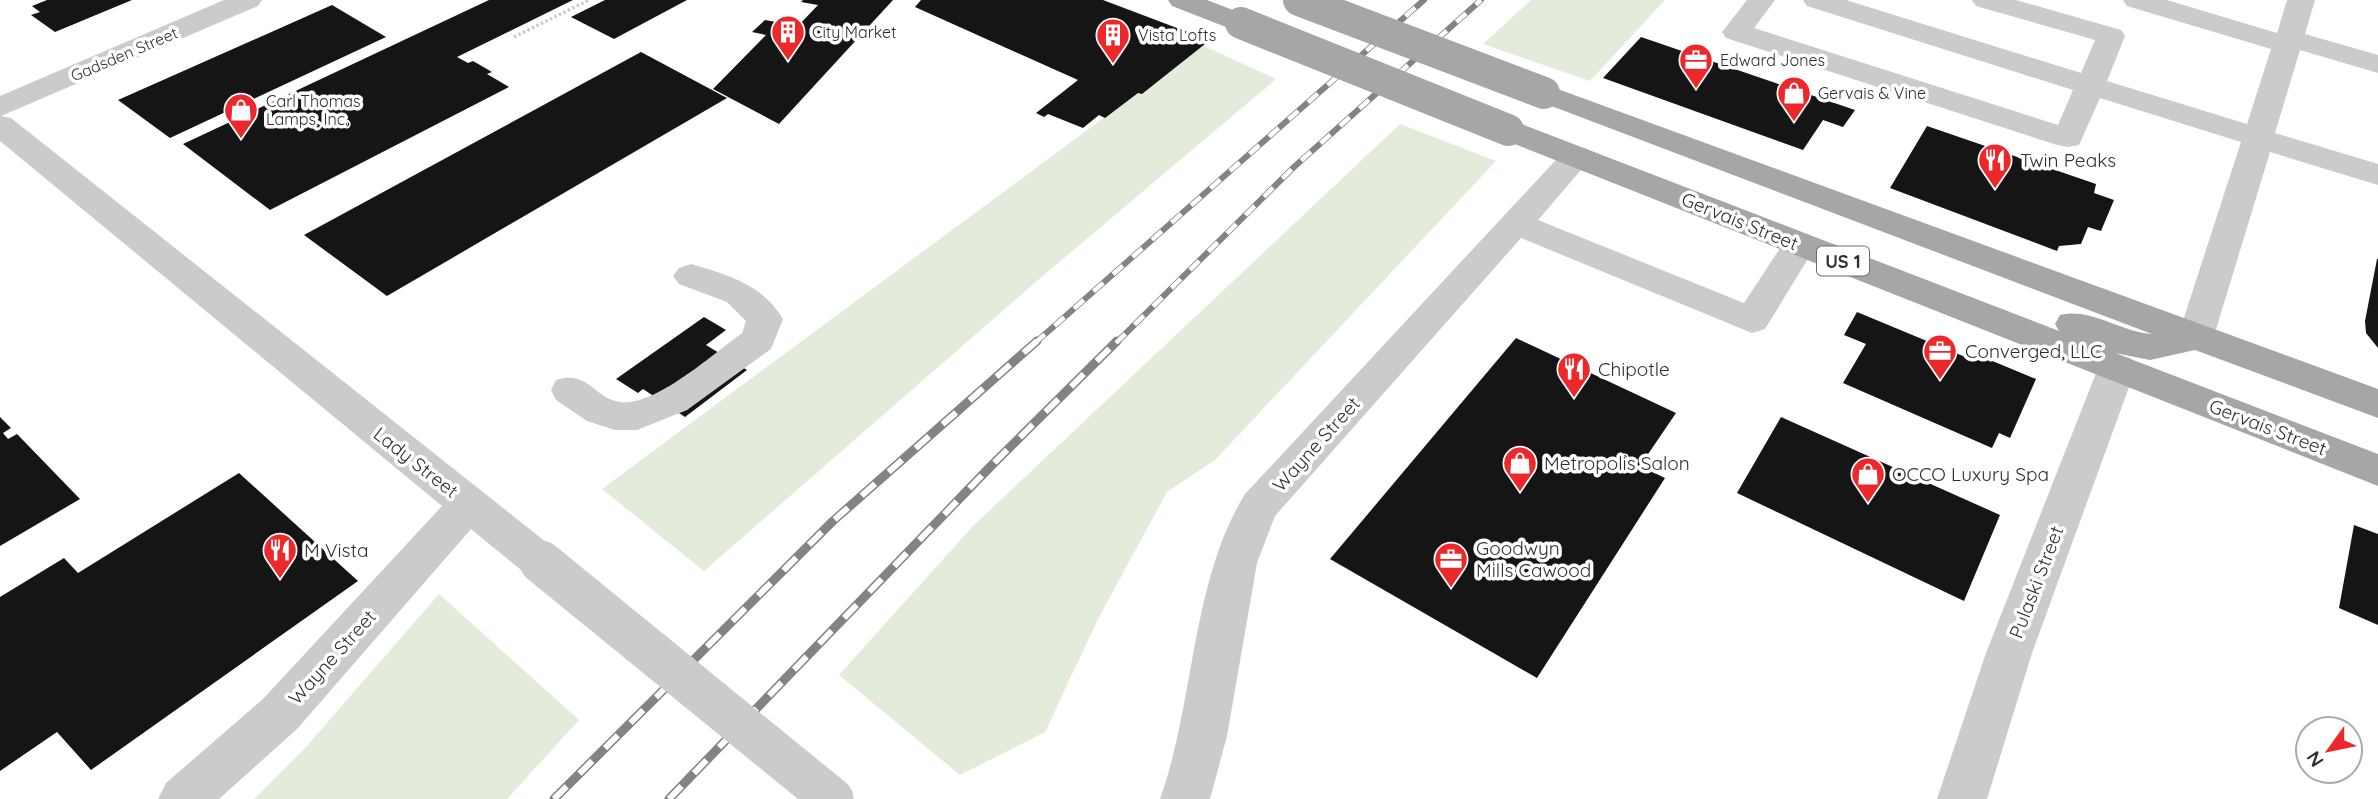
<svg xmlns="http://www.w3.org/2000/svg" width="2378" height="799" font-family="Quicksand,sans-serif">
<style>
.green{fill:#e3ecdb}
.building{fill:#151515}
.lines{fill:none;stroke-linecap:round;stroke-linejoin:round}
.path{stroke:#cbcbcb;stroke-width:3.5;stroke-dasharray:2.5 2.5;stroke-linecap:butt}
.minor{fill:#cbcbcb;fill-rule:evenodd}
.major{fill:#a6a6a6;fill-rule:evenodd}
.rail-far1-casing{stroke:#838383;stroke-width:6}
.rail-casing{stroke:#838383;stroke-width:9}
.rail-far1{stroke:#fff;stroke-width:4.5;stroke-dasharray:13;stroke-linecap:butt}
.rail{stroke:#fff;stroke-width:6;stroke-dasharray:18;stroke-linecap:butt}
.minor-bridge{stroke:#cbcbcb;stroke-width:43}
.major-bridge{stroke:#a6a6a6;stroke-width:32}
.labels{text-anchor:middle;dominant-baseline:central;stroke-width:7;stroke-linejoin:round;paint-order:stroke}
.far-poi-label{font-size:16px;fill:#2e2e2e;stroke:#fff;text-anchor:start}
.far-street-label{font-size:16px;fill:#2e2e2e;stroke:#fff}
.shield{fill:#fff;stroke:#6d6d6d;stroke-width:2}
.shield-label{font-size:18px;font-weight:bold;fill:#2e2e2e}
.poi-label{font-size:19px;fill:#2e2e2e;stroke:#fff;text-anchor:start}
.street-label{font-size:19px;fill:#2e2e2e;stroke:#fff}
</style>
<rect width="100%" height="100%" fill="#fff"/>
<path class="green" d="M1531,0H1665L1590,81L1483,44Z
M1202,45L1276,79L1038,280L704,571L602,489Z
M1400,124L1496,161L1215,460L1167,492L1098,619L1045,732L960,775L839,675L973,526Z
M439,594L579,720L507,799H254L306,747Z"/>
<path class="building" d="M47,0H132L55,32L31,15L40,12L32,6Z
M489,0H573L457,57L468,63L473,61L492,72L487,74L509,87L270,210L183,144Z
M605,0H687L614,39L571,17Z
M803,0H893L779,124L713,89L766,35L752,32L765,20L798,26L818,5L801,2Z
M921,0H1103L1206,39L1201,43L1205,44L1142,94L1138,93L1105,118L1099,115L1083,128L1048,114L1044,117L1036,113L1078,80L915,7Z
M332,5L386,37L170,138L118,100Z
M1641,37L1855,110L1843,127L1823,120L1803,150L1603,78Z
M641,52L727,98L387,296L304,235Z
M1927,126L2096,184L2094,193L2114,200L2101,231L2088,227L2081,244L2059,246L2057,251L1890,188Z
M2377,259H2378V348L2366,333L2365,321Z
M1857,312L1975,361L1978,355L2036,379L2010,438L1999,433L1992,448L1843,383L1866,344L1844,335Z
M704,317L726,330L706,345L747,370L685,417L643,389L638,393L616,379Z
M1516,338L1676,413L1640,466L1665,478L1537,678L1330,559Z
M0,417L11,428L3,433L8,439L17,434L80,499L0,546Z
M1781,417L2000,515L1964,601L1737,493Z
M239,473L358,581L91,770L57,732L0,771V597L64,558L78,573Z
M2354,525L2378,534V625L2339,608Z"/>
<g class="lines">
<path class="path" d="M514,37L589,0"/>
<path class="minor" d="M224,0H262L258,6L1,116L11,118L556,550L562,562L556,574L541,579L526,574L471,529L297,729L219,799H158L166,783L263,699L442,506L0,141V96Z
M1747,0H1775L1754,28L2058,125L2073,90L1807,6L1803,0H1846L2081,73L2095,40L1976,6L1972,0H2016L2121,30L2125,36L2107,81L2247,124L2271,49L2127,6L2123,0H2167L2277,33L2287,0H2315L2305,34L2378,55V73L2300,50L2275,133L2378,164V185L2270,152L2214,336L2209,345L2196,349L2183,345L2178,336L2241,142L2100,98L2079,145L2068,147L2057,145L1726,38L1722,32Z
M1577,146L1588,149L1593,156L1538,220L1744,303L1788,236L1800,233L1812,236L1817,244L1765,329L1752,333L1521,238L1275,516L1257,563L1227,736L1210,799H1160C1195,701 1191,581 1245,494L1566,149Z
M691,264C728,275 762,284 783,319L771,349L687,410L637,430H615L587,421L556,400L551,390L556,380C589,370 593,398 620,402C655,407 714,353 742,333L746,321L727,302L679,284L673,276L679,268Z
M2117,355L2130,358L2136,368L2032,653L1987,799H1937L1986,653L2098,368L2104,358Z"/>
<path class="major" d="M1168,0H1207L1251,17L1255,23L1251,29L1241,31L1231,29L1172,6Z
M1544,84L2378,389V418L2195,350L2150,360L2115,353L2378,454V486L1497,137L1492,130L1497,123L1508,121L1519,123L2059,331L2055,324L2060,315C2090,307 2121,332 2152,334L1533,99L1529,93L1533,87Z"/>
<g class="rail-far1-casing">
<path id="rail-far1" d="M1035,343L1424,0
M1116,343L1294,167L1481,0"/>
</g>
<g class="rail-casing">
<path id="rail" d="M554,799L833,521L1037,341
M669,799L991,466L1117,341"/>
</g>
<use href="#rail-far1" class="rail-far1"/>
<use href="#rail" class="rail"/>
<path class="minor-bridge" d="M541,562L832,799"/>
<path class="major-bridge" d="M1299,0L1544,93
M1241,23L1508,130"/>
</g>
<defs>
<g id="building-pin" transform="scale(1.75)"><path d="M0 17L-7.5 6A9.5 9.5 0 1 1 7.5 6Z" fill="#ed282a" stroke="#fff"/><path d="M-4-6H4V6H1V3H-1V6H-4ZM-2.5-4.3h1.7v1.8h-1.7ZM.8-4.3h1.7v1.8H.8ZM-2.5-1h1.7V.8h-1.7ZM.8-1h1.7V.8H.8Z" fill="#fff"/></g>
<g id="office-pin" transform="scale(1.75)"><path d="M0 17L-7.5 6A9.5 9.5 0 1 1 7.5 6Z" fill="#ed282a" stroke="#fff"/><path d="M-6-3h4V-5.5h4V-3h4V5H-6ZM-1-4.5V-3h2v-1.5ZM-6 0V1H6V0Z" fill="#fff"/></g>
<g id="shop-pin" transform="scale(1.75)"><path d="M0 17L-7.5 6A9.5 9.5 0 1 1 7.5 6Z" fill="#ed282a" stroke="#fff"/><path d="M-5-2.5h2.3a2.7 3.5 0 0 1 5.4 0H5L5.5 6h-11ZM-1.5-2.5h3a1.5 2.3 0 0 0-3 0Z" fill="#fff"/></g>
<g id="restaurant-pin" transform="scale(1.75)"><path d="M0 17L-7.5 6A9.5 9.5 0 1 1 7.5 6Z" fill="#ed282a" stroke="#fff"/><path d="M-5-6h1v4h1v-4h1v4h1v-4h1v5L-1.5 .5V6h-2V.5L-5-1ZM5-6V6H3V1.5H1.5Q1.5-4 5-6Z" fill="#fff"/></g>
</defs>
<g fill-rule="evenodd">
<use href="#building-pin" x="788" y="32"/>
<use href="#building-pin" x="1113" y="35"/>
<use href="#office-pin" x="1696" y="60"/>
<use href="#shop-pin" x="1794" y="93"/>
<use href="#shop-pin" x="241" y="110"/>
<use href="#restaurant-pin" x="1995" y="160"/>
<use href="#office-pin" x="1940" y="351"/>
<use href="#restaurant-pin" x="1574" y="369"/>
<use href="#shop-pin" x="1520" y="463"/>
<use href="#shop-pin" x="1868" y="474"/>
<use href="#restaurant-pin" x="280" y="550"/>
<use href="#office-pin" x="1451" y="559"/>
</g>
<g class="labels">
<g class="far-poi-label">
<text x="812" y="32">City Market</text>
<text x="1138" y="35">Vista Lofts</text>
<text x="1720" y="60">Edward Jones</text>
<text x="1818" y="93">Gervais &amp; Vine</text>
<text x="266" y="101">Carl Thomas<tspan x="266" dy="18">Lamps, Inc.</tspan></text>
</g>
<g class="far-street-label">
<text transform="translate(124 54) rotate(-23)">Gadsden Street</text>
</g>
<rect class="shield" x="1817" y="246.5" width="52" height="29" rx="5"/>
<g class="shield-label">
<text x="1843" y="261">US 1</text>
</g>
<g class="poi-label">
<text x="2020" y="160">Twin Peaks</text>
<text x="1965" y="351">Converged, LLC</text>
<text x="1598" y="369">Chipotle</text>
<text x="1544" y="463">Metropolis Salon</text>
<text x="1892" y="474">OCCO Luxury Spa</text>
<text x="1476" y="548">Goodwyn<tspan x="1476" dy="22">Mills Cawood</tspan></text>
<text x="304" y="550">M Vista</text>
</g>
<g class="street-label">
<text transform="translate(1740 221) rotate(22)">Gervais Street</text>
<text transform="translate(2268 427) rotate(21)">Gervais Street</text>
<text transform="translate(1316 444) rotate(-48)">Wayne Street</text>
<text transform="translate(416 462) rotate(38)">Lady Street</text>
<text transform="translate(2036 582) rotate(-69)">Pulaski Street</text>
<text transform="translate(332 657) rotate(-48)">Wayne Street</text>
</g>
</g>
<g transform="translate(2329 750) rotate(237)"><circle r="33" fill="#ffffff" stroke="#ababab" stroke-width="2"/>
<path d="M0-5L12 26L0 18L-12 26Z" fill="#ed282a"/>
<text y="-10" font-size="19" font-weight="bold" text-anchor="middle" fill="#2e2e2e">N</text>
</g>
</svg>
